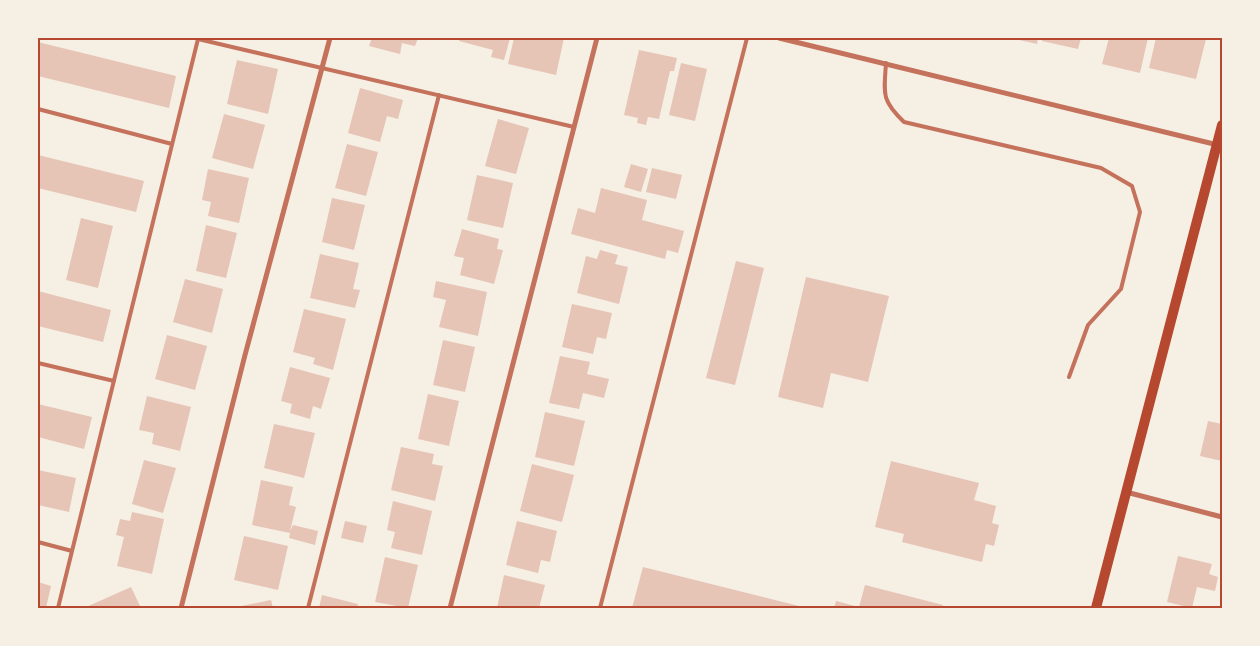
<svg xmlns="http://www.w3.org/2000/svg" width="1260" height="646" viewBox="0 0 1260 646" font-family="Cabin,sans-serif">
<rect width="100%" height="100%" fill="#f6efe4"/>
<!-- building -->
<path fill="#e6c5b7" d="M 372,38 L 418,38 L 415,46 L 402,43 L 400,54 L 369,46 Z
M 460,38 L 510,38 L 504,60 L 491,57 L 493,50 L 459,41 Z
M 514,38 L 564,38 L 556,75 L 508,64 Z
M 1011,38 L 1038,38 L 1037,44 Z
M 1042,38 L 1081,38 L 1078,49 L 1042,41 Z
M 1109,38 L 1148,38 L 1140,73 L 1102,64 Z
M 1156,38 L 1206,39 L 1196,79 L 1149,68 Z
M 38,42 L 176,76 L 169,108 L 38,76 Z
M 639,50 L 677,58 L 674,71 L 670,71 L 659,119 L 648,117 L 646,125 L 637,123 L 638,118 L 624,115 Z
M 237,60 L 278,69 L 268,114 L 227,104 Z
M 681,63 L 707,69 L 695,121 L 669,115 Z
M 360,88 L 403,100 L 398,119 L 387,116 L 380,142 L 348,133 Z
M 224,114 L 265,125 L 253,169 L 212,158 Z
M 498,119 L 529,128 L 516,174 L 485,166 Z
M 347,144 L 378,152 L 366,196 L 335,188 Z
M 38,155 L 144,181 L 136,212 L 38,188 Z
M 631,164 L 648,169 L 641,192 L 624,187 Z
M 652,168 L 682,175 L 676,199 L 646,192 Z
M 208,169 L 249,178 L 239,223 L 208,216 L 211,202 L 202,200 Z
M 477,175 L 513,183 L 503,228 L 467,220 Z
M 601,188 L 647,200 L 642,220 L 684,231 L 678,253 L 667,250 L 665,259 L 571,234 L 578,208 L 595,213 Z
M 332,198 L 365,205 L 354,250 L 322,242 Z
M 81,218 L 113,226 L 98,288 L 66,280 Z
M 206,225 L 237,233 L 226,278 L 196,271 Z
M 462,229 L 499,239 L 497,249 L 503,250 L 494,284 L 460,275 L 464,258 L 454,256 Z
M 600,250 L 618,255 L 615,264 L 628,267 L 619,304 L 577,293 L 586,256 L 597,259 Z
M 320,254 L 359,263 L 353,289 L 360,290 L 355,308 L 310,298 Z
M 736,261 L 764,268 L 735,385 L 706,378 Z
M 806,277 L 889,296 L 868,382 L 831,373 L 823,408 L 778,397 Z
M 185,279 L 223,289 L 212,333 L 173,322 Z
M 436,281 L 487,292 L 478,336 L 439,327 L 446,300 L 433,297 Z
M 38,291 L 111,310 L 103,342 L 38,326 Z
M 572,304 L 612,313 L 606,339 L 597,337 L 593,354 L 562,347 Z
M 304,309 L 346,319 L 333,370 L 313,364 L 315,358 L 293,352 Z
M 167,335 L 207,346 L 195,390 L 155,379 Z
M 443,340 L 475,347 L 465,392 L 433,385 Z
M 560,356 L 590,362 L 587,374 L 609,379 L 604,398 L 583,393 L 579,409 L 549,403 Z
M 290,367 L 330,378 L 321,409 L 313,406 L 310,419 L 290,413 L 292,404 L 281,401 Z
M 428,394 L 459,401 L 449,446 L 418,439 Z
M 147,396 L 191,407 L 180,451 L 152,444 L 154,433 L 139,430 Z
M 38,404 L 92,417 L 84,449 L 38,437 Z
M 545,412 L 585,421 L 574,466 L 535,457 Z
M 1208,421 L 1222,424 L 1222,461 L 1200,456 Z
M 274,424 L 315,433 L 304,478 L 264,468 Z
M 401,447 L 434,454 L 432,464 L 443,466 L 435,501 L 391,490 Z
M 144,460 L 176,468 L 163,513 L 132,504 Z
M 891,461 L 979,483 L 974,500 L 996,506 L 992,523 L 999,525 L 994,546 L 986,544 L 982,562 L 902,542 L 904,534 L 875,527 Z
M 532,464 L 574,475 L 562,522 L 520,511 Z
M 38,470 L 76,478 L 69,512 L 38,505 Z
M 261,480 L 293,487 L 289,505 L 296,507 L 290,531 L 293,525 L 318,531 L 315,545 L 289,538 L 290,533 L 252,525 Z
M 393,501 L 432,511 L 422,555 L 391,548 L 395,532 L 387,530 Z
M 132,512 L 164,519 L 152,574 L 117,566 L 124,537 L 116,535 L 120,519 L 130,521 Z
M 345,521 L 367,526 L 363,543 L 341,538 Z
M 517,521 L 557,531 L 550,562 L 541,560 L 538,573 L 506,565 Z
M 244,536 L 288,546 L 278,590 L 234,580 Z
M 1178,556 L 1212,564 L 1209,574 L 1218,577 L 1215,591 L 1197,587 L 1192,608 L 1167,602 Z
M 385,557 L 418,565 L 408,608 L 375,602 Z
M 643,567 L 807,608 L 632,608 Z
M 504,575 L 545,585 L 539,608 L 497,608 Z
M 38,582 L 51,586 L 46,608 L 38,608 Z
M 865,585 L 943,605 L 942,608 L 834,608 L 836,601 L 859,607 Z
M 131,587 L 141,608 L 84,608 Z
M 322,595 L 358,604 L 357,608 L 319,608 Z
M 271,600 L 273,608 L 232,608 Z"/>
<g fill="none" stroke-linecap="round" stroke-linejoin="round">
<!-- service -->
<path stroke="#c5725c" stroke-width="4" d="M 886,63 C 884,94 881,100 904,122 L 1101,168 L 1132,186 L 1140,212 L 1121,289 L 1088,325 L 1069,377
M 38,109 L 172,144
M 38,363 L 114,381
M 38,542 L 72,551
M 58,608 L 198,39 L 574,127
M 308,608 L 439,95
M 600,608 L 747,38"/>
<!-- minor -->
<path stroke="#c5725c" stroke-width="5" d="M 779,38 L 1222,146
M 1126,492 L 1222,517
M 181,608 L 245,355 L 330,38
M 450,608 L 597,38"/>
<!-- secondary -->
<path stroke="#b5482f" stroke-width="10" d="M 1096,608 L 1222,125"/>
</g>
<!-- border -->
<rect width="1260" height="646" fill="none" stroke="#f6efe4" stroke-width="78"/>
<rect x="39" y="39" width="1182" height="568" fill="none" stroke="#b5482f" stroke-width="2"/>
</svg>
